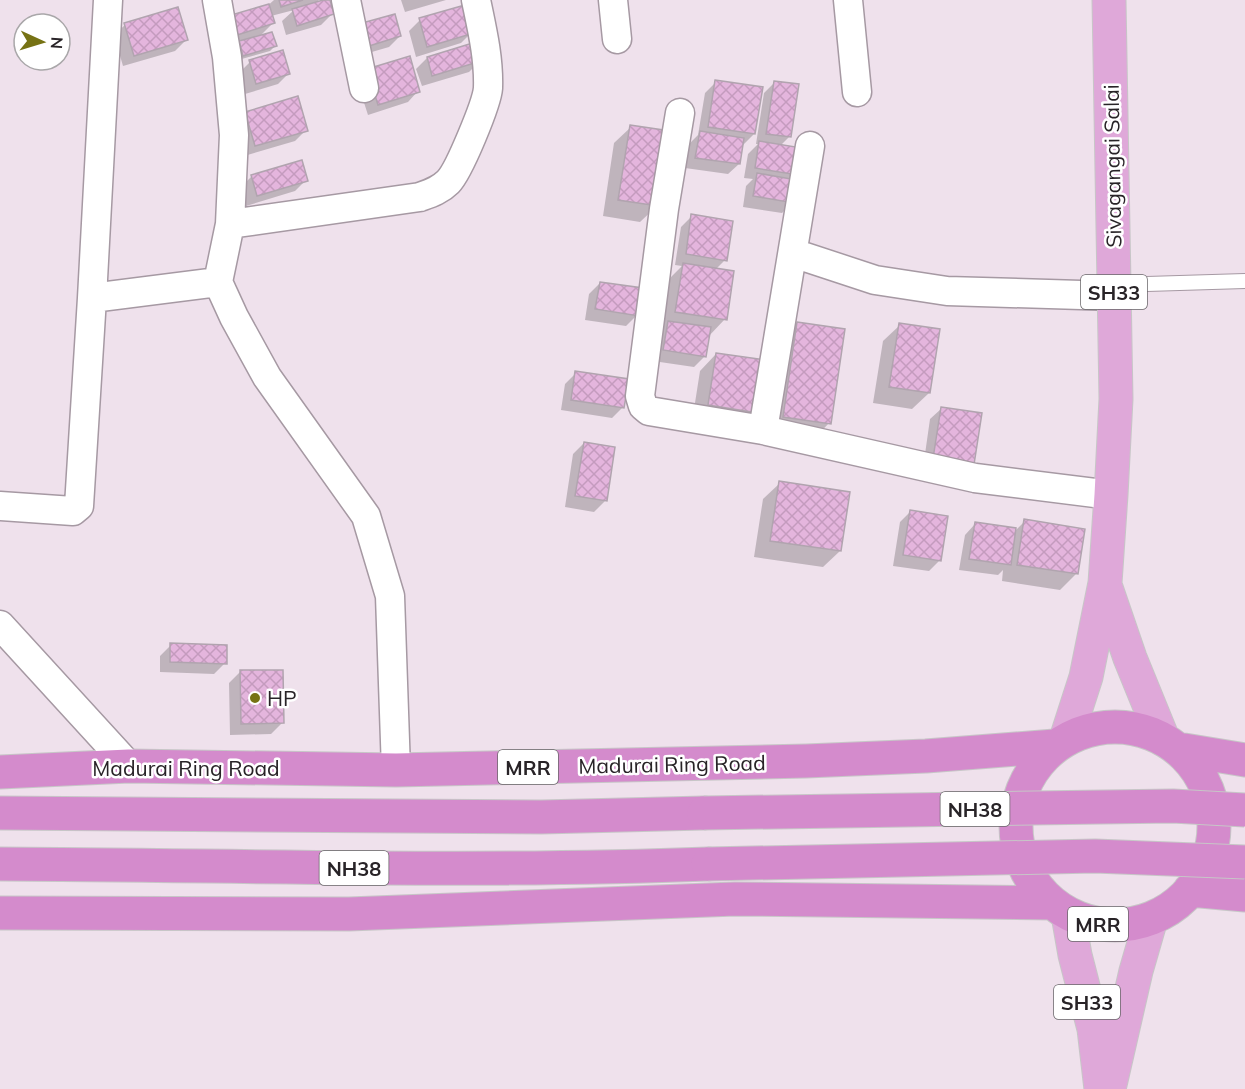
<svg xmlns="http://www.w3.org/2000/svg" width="1245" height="1089" viewBox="0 0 1245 1089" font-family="Mulish,sans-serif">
<defs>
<pattern id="building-cross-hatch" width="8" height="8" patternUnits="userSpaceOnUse" patternTransform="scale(1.5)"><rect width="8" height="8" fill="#e4b5dd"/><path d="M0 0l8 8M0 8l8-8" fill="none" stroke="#c49bbe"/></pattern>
</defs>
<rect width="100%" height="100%" fill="#efe1ec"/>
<!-- shadow -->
<path fill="#0003" d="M 274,0 L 319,0 L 315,4 L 328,0 L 332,14 L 321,25 L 286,35 L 282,21 L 294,10 L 271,16 L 273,23 L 259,37 L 275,46 L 270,51 L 238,60 L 234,48 L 243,40 L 223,46 Z
M 401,0 L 446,0 L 405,12 Z
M 420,20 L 472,32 L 461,43 L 416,57 L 409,31 Z
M 125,25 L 186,40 L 175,51 L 123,66 L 114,35 Z
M 352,36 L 400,36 L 389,47 L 358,56 Z
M 427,58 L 480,61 L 469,72 L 422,86 L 416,69 Z
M 250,62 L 289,73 L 278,84 L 245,94 L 239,73 Z
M 357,81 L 418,91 L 408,102 L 368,115 Z
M 716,82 L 754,134 L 743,145 L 739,164 L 728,174 L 685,168 L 689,144 L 698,135 L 705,93 Z
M 775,82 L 789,137 L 780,146 L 800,149 L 793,202 L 782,213 L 743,207 L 746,186 L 753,179 L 744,178 L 748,154 L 758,144 L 756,144 L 764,93 Z
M 246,114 L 306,130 L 295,141 L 244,156 Z
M 631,127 L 657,206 L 640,222 L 603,216 L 614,143 Z
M 301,162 L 306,180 L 295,191 L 246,206 L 240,188 L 251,177 Z
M 692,216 L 725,260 L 716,269 L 725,319 L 708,337 L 705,356 L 694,367 L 653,361 L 667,281 L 682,266 L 675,265 L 681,227 Z
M 600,283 L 637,315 L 626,326 L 585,320 L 589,294 Z
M 798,324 L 829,423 L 813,440 L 767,433 L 781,340 Z
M 900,325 L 929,393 L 912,409 L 873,403 L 883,341 Z
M 716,354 L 756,413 L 740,429 L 692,422 L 700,371 Z
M 576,373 L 623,407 L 612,418 L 561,410 L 565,384 Z
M 941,409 L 980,414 L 922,475 L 930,419 Z
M 584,443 L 605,501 L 594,512 L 565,507 L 573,454 Z
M 780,483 L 840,551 L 823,567 L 754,557 L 763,499 Z
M 911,511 L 940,560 L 929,571 L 893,566 L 900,522 Z
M 1025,521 L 1077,573 L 1060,590 L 1002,581 L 1003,570 L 998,575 L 959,570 L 965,535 L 975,524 L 1016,530 Z
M 171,645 L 225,663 L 214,674 L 160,672 L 160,656 Z
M 240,672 L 282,723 L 271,734 L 230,735 L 229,683 Z"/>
<!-- building -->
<path fill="url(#building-cross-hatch)" stroke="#b1a4af" stroke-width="1.5" d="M 279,0 L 303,0 L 281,7 Z
M 323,0 L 330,0 L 334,14 L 297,26 L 292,9 Z
M 269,4 L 275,23 L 234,36 L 228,16 Z
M 465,5 L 474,33 L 427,47 L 419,18 Z
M 178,7 L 188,40 L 134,56 L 124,23 Z
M 395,14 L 401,36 L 369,46 L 362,23 Z
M 272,32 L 277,46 L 243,56 L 239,41 Z
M 476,42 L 481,61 L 432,76 L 427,57 Z
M 283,50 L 290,74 L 256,84 L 249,60 Z
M 410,56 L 420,92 L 378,105 L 367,69 Z
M 715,80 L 763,87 L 755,134 L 708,127 Z
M 774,81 L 799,84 L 791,137 L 766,134 Z
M 298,96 L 308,131 L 255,146 L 245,112 Z
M 630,125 L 670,131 L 658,206 L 618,200 Z
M 700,131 L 744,138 L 740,164 L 695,158 Z
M 759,141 L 802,148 L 798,175 L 755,168 Z
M 302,160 L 308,181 L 257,196 L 251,175 Z
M 757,173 L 797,180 L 794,203 L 753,196 Z
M 691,214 L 733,221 L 727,261 L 686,254 Z
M 683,263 L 734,271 L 727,320 L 675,312 Z
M 600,282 L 643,288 L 639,316 L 595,309 Z
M 668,321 L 711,327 L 706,357 L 663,350 Z
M 797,322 L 845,329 L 831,424 L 783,417 Z
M 899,323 L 940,329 L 930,393 L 889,387 Z
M 716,353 L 766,360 L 758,413 L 708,405 Z
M 575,371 L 629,379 L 624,408 L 571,400 Z
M 941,407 L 982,413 L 973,471 L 932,465 Z
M 584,442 L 615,447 L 607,501 L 575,496 Z
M 779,481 L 850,492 L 841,551 L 770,541 Z
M 910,510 L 948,516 L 941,561 L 903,555 Z
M 1024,519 L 1085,529 L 1078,574 L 1017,565 Z
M 975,522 L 1016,528 L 1011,565 L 969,559 Z
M 170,643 L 227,645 L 227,664 L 170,662 Z
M 240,670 L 283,670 L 284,723 L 241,724 Z"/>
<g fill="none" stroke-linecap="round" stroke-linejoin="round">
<!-- service casing -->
<g stroke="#a699a3" stroke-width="16">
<path id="service" d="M 1114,285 L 1245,281"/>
</g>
<!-- minor casing -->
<g stroke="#a699a3" stroke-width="31">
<path id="minor" d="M 217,0 L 227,57 L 234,135 L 230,224 L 218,282 L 234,317 L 267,377 L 366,516 L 390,596 L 396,770
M 346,0 L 364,88
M 613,0 L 617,39
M 848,0 L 857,92
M 680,113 L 664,209 L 640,396 L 643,406 L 649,411 L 763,430 L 975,478 L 1111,495
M 230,224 L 420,197 C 431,193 440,190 448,182 C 459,171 487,103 488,88 C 489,58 482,29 476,0
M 793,253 L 875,280 L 947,291 L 1114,296
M 92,298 L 108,0
M 763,430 L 810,146
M 0,506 L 73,511 L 79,506 L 92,298 L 218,282
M 0,625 L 129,766"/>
</g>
<!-- primary casing -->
<g stroke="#c7c6c7" stroke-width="35">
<path id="primary" d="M 1105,585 L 1130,658 L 1163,739
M 1066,739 L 1086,677 L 1105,583 L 1111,495 L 1116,399 L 1109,0
M 1068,915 L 1075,955 L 1094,1029 L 1101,1089
M 1109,1089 L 1136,971 L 1151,919"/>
</g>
<!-- trunk casing -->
<g stroke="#c7c6c7" stroke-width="35">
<path id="trunk" d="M1016 826a99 99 0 1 1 198 0a99 99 0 1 1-198 0Z
M 1178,749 L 1245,760
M 0,772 L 129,766 L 396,770 L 806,761 L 926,756 L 1055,746
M 0,813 L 541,817 L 704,813
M 0,864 C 236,865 472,873 708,864
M 1190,890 L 1245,895
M 0,913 L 349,914 L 735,899 L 1051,903"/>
</g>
<!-- service -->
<use href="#service" stroke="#fff" stroke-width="14"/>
<!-- minor -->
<use href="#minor" stroke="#fff" stroke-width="28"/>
<!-- primary -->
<use href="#primary" stroke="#dfa8d9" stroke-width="33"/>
<!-- trunk -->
<use href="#trunk" stroke="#d48bcc" stroke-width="33"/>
<!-- trunk-bridge casing -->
<g stroke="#c7c6c7" stroke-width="35" stroke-linecap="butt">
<path id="trunk-bridge" d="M 704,813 L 1173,806 L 1245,810
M 708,864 L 1095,856 L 1245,862"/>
</g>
<!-- trunk-bridge -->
<use href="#trunk-bridge" stroke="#d48bcc" stroke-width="33"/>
</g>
<!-- markers -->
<circle fill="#767214" stroke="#fff" stroke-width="2" cx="255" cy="698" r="6"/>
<g text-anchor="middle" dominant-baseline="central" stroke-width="5" stroke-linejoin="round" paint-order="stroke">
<!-- shield labels -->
<g fill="#fff" stroke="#686568" stroke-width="1.5">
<rect x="1081" y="275" width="66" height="34" rx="4.5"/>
<rect x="498" y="750" width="60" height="34" rx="4.5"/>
<rect x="940.5" y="792" width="69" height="34" rx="4.5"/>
<rect x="319.5" y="851" width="69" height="34" rx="4.5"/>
<rect x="1068" y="907" width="60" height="34" rx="4.5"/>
<rect x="1054" y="985" width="66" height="34" rx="4.5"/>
</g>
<g font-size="20" font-weight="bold" fill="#282327">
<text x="1114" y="292">SH33</text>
<text x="528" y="767">MRR</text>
<text x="975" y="809">NH38</text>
<text x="354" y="868">NH38</text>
<text x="1098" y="924">MRR</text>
<text x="1087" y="1002">SH33</text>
</g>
<!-- street labels -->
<g font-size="21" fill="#282327" stroke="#fff">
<text transform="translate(1112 166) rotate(-91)">Sivagangai Salai</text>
<text transform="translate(672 764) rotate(-1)">Madurai Ring Road</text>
<text x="186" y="768">Madurai Ring Road</text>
</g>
<!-- poi labels -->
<g font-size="21" fill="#282327" stroke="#fff" text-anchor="start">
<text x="267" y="698">HP</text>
</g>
</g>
<!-- north arrow -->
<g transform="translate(42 42) rotate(94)"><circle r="28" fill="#ffffff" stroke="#a9a7a9" stroke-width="1.5"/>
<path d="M0-4.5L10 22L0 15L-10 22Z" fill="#767214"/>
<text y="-9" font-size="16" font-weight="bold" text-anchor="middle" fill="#282327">N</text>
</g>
</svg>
